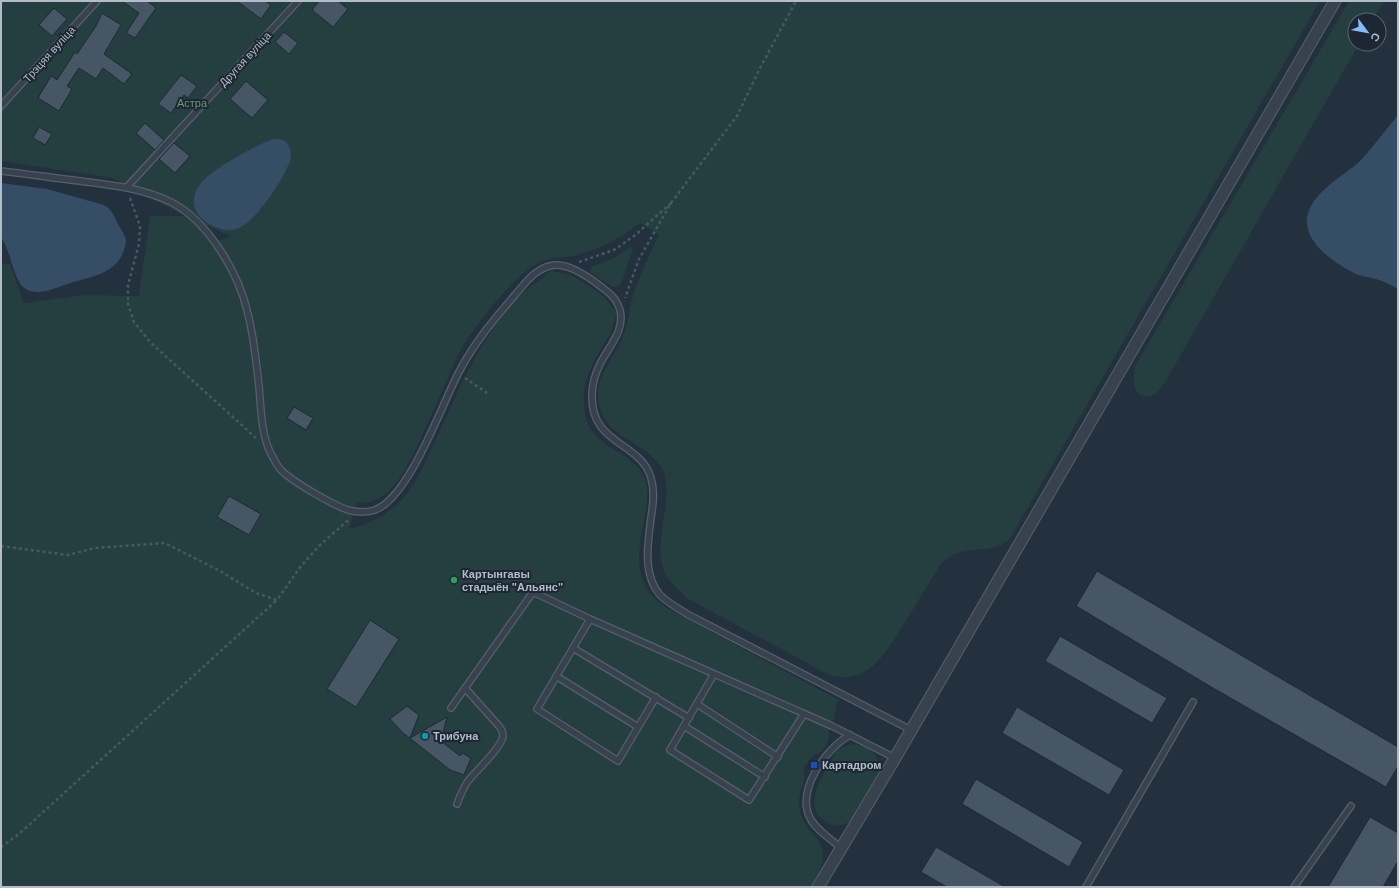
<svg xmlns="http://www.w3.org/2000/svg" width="1399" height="888" viewBox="0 0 1399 888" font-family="Arial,sans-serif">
<rect width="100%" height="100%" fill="#23303e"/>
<!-- green -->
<path fill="#253e3f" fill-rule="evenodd" d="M 1,1 L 1320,1 L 1012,535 C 1010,538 1008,540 1006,542 C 991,554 962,545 945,560 C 938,567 933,577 928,585 C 918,601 909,616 899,632 C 884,656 867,683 834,676 C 829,675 824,672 820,670 L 688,599 C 681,592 673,586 667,577 C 650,549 672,507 665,476 C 661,454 624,441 610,426 C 602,417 597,404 598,392 C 599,373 614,357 621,340 C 624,334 626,327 628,320 C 630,314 629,308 631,302 C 638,279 648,257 659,235 L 640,223 C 619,240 598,250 572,256 C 561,258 549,258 539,263 C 515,273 475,326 461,349 C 449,375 438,401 426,427 C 417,446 409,466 396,483 C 387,495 372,506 357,502 L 349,529 C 372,523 386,516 403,498 C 416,485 426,460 434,443 C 451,407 466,369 489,335 C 499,320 511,304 525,291 C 533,283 545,279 550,270 C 556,273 562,272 568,274 C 579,279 588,286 598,292 C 607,297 610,307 617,312 C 614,318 614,325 611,332 C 598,357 582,373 584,405 C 585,413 586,424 592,431 C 607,451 639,456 646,482 C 649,495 646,509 644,522 C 636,558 634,585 667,608 L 839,700 L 836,705 L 837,705 L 832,726 L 828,733 L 829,735 C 829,741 824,751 819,753 C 816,755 814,755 811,758 C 809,761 806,765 804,768 C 803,772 805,777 804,780 C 802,789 798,795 799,804 C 803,844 843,834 811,887 L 1,887 L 1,264 L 10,264 L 24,303 L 84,295 L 139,296 L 150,216 L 185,216 L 112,178 L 1,161 ZM 188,217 L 230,236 L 231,237 L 215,241 Z
M 1349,1 L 1384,1 L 1373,20 L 1355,20 L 1355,44 L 1359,44 L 1167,379 C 1163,385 1159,393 1151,396 C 1132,401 1132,378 1135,366 Z
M 630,247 L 633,248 L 633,249 L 622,282 L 619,286 L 613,287 L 611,286 L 590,272 L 591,268 L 593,266 L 612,259 Z
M 853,744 C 873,747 883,757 876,778 L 849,822 C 841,826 833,827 826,822 C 799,805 826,771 836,752 L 841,748 Z"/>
<!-- water -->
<path fill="#364d66" d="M 1398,115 L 1398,289 C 1392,286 1386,282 1379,280 C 1370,277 1361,277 1352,272 C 1317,253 1286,224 1325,189 C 1336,178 1350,171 1361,160 C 1374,146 1385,130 1398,115 Z
M 273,139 C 280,139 285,139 289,146 C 290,149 291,151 291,155 C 291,168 267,202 258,212 C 253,218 244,227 236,229 C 220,234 192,219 194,200 C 194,194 197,188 201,183 C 212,169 256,145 273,139 Z
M 1,183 L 47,189 L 104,205 C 114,211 114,217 119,226 C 122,231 125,235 126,240 C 126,245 124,250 122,255 C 112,275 89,277 70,283 C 57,287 39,297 26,289 C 13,282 11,249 1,238 Z"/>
<!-- building -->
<path fill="#475665" stroke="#1e2935" d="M 122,1 L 147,1 L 156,8 L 135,38 L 126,33 L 139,13 Z
M 237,1 L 265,1 L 271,5 L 261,19 Z
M 319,1 L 338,1 L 348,9 L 333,27 L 312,10 Z
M 54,8 L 67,19 L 52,36 L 39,25 Z
M 102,13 L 121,25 L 104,54 L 132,74 L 124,84 L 103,68 L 96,79 L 79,68 L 67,86 L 72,89 L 59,111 L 38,98 L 51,76 L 57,80 L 75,52 L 77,54 L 96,26 Z
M 284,32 L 298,43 L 289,54 L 275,42 Z
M 181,75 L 197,86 L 188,98 L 184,95 L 171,113 L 158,104 Z
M 246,81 L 268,100 L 252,118 L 230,99 Z
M 145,123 L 164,140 L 155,150 L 136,133 Z
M 39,127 L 52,134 L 45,145 L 33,138 Z
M 174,143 L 190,156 L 175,173 L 159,159 Z
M 294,407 L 313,418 L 306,430 L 287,418 Z
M 229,496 L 261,514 L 249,535 L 217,517 Z
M 1097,571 L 1398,747 L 1398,766 L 1386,787 L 1213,688 L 1076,606 Z
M 370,620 L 399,639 L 356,707 L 327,689 Z
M 1060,636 L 1167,698 L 1152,723 L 1045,661 Z
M 407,706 L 419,715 L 410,738 L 447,717 L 441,741 L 460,756 L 462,753 L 471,758 L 464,775 L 450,770 L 402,732 L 390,719 Z
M 1017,707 L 1124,770 L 1109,795 L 1002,733 Z
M 976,779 L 1083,842 L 1069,867 L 962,804 Z
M 1370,817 L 1398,833 L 1398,861 L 1383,887 L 1328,887 Z
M 936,847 L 1005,887 L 947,887 L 921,872 Z"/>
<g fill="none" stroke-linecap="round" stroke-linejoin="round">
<!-- service casing -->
<g stroke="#55606c" stroke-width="8">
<path id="service" d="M 1,106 L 97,1
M 1,171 C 27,174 54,178 80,181 C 111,185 142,188 171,202 C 208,221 239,273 248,314 C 254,337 256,362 259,386 C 261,408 261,432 270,452 C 273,457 276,464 280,469 C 291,481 333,505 348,510 C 356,512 366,513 375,510 C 410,497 442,403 460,370 C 475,342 494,319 515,295 C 526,282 538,265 557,265 C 573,265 597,283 609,293 C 615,298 618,303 620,310 C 625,331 609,346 600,364 C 595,374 592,385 592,396 C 591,445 641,442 651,478 C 655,492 653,505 651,518 C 648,543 642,574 660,595 C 668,603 678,608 687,614 L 911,730
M 127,187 L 298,1
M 590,619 L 573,648 L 689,718
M 573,648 L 537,709 L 618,761 L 656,697
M 714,674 L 670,750 L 749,800 L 804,714
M 556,676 L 638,727
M 697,704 L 778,757
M 451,708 L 533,592 L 590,619 L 832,726 L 895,758
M 684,726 L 765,777
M 457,804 C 460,796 463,788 468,781 C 476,771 502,747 503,736 C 503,732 501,728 498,725 L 465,688
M 841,848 C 831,839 816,830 810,818 C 796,790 826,748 850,735
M 1086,887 L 1193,702
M 1294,887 L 1351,806"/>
</g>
<!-- minor casing -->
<g stroke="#55606c" stroke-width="13">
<path id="minor" d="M 818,887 L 895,758 L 1335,1"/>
</g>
<!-- path -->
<path stroke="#435b5c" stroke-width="2.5" stroke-dasharray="3 3" stroke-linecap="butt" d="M 130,198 L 140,226 L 139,244 L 128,285 L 128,304 L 134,322 L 150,342 L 256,438
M 671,203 L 737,116 L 759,70 L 796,1
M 579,262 L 614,250 L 634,236 L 671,203 L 639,259 L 625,298
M 465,378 L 487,393
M 1,546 L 68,555 L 95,548 L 165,543 L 220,571 L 256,593 L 277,600 L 301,566 L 319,546 L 346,522 L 351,520
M 1,847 L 19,834 L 277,600"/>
<!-- service -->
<use href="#service" stroke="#37424e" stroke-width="5.5"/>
<!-- minor -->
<use href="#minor" stroke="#37424e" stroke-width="11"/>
</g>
<!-- markers -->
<circle fill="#2e9e5b" stroke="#1c2733" stroke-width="1.5" cx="454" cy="580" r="4"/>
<circle fill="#0f9aa8" stroke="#1c2733" stroke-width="1.5" cx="425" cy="736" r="4"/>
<rect fill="#1a4fb4" stroke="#1c2733" stroke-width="1.5" x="810" y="761" width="8" height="8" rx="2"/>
<g text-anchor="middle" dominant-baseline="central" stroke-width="4" stroke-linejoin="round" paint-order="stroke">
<!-- street labels -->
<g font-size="11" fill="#b3bdc9" stroke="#1c2733">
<text transform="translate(49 54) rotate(-48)">Трэцяя вуліца</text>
<text transform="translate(245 59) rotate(-47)">Другая вуліца</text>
</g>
<!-- park labels -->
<g font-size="11" fill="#699b71" stroke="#1c2733">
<text x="192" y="103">Астра</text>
</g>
<!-- poi labels -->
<g font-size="11" font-weight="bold" fill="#b3bdc9" stroke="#1c2733" text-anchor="start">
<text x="462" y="574">Картынгавы<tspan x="462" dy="13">стадыён "Альянс"</tspan></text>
<text x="433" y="736">Трибуна</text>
<text x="822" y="765">Картадром</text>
</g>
</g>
<!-- border -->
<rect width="1399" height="888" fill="none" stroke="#b3bdc9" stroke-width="4"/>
<!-- north arrow -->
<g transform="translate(1367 32) rotate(122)"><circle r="19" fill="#1c2733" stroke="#58636f"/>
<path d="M0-3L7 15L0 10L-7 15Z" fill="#86bbfc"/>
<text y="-6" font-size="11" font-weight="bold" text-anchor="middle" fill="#b3bdc9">С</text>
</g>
</svg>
